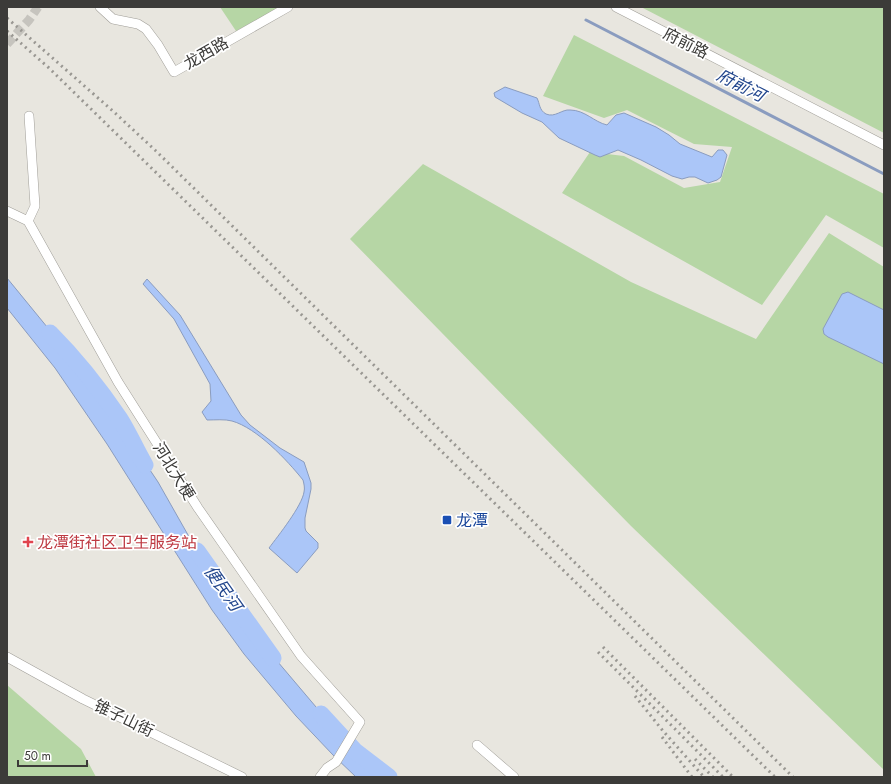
<svg xmlns="http://www.w3.org/2000/svg" width="891" height="784" viewBox="0 0 891 784" font-family="Jost,'Noto Sans SC',sans-serif">
<rect width="100%" height="100%" fill="#e8e6df"/>
<!-- green -->
<path fill="#b6d6a5" d="M 220,7 L 281,7 L 236,31 Z
M 641,7 L 884,7 L 884,133 Z
M 574,35 L 884,194 L 884,248 L 826,215 L 762,305 L 562,193 L 590,152 L 624,156 L 684,188 L 720,182 L 732,147 L 694,144 L 627,110 L 604,118 L 543,96 Z
M 423,164 L 631,282 L 756,339 L 829,233 L 884,267 L 884,770 L 631,526 L 350,239 Z
M 7,685 L 81,749 L 96,777 L 7,777 Z"/>
<!-- water -->
<path fill="#abc6f8" stroke="#8a9cbf" d="M 505,87 L 537,98 C 540,104 539,110 546,114 C 555,118 562,109 570,110 C 585,110 594,122 607,125 L 616,115 L 624,113 L 656,127 L 669,135 L 680,144 L 712,157 L 718,150 L 723,150 L 727,155 L 721,177 L 717,180 L 708,183 L 695,177 L 689,177 L 682,179 L 672,176 L 641,160 L 618,150 L 600,157 L 595,155 L 559,138 L 542,122 L 522,113 L 495,97 L 494,93 Z
M 7,278 L 61,344 L 93,385 L 158,482 L 196,549 L 234,605 L 261,642 L 344,740 L 366,763 L 384,777 L 356,777 L 333,755 L 296,716 L 244,654 L 212,610 L 107,444 L 55,368 L 7,308 Z
M 147,279 L 180,315 L 241,415 L 250,425 L 280,448 L 304,462 L 311,483 L 311,489 L 305,518 L 305,528 L 306,531 L 318,543 L 318,548 L 297,573 L 269,548 C 278,536 302,506 304,492 C 305,488 304,484 303,480 C 287,460 257,428 232,421 C 225,419 215,420 207,420 L 202,412 L 211,401 L 210,384 L 174,319 L 143,284 Z
M 848,292 L 884,310 L 884,364 L 828,337 L 824,334 L 823,329 L 842,294 Z"/>
<g fill="none" stroke-linecap="round" stroke-linejoin="round">
<!-- stream -->
<path stroke="#8a9cbf" stroke-width="3" d="M 586,20 L 884,174"/>
<!-- river -->
<path stroke="#abc6f8" stroke-width="17" d="M 50,333 C 76,359 99,388 120,419 C 129,433 136,450 145,465
M 197,551 L 273,658
M 321,714 L 355,751 L 389,777"/>
<!-- minor-tunnel -->
<path stroke="#c6c4be" stroke-width="9" stroke-dasharray="9 4.5" stroke-linecap="butt" d="M 7,44 L 29,20 L 38,7"/>
<!-- minor casing -->
<g stroke="#a09e98" stroke-width="10">
<path id="minor" d="M 100,7 L 113,19 L 138,24 L 146,29 L 158,45 L 174,72 L 288,7
M 616,7 L 884,145
M 7,211 L 28,221 L 118,382 L 198,508 L 301,656 L 360,722 L 336,762 L 327,768 L 320,777
M 28,221 L 35,206 L 29,116
M 7,657 L 83,699 L 242,777
M 477,745 L 514,777"/>
</g>
<!-- minor -->
<use href="#minor" stroke="#fff" stroke-width="9"/>
<!-- rail -->
<path stroke="#999792" stroke-width="3" stroke-dasharray="2 4" stroke-linecap="butt" d="M 7,18 L 114,112 L 156,151 L 793,777
M 7,31 L 49,68 L 775,777
M 603,647 L 733,777
M 598,652 L 723,777
M 635,696 L 663,731 L 704,777
M 662,737 L 692,777
M 695,759 L 713,777"/>
</g>
<!-- markers -->
<rect fill="#1a4fb4" stroke="#fff" stroke-width="1.5" x="442" y="515" width="10" height="10" rx="2"/>
<path fill="#e0444e" stroke="#fff" stroke-width="1.5" d="M26 536h4v4h4v4h-4v4h-4v-4h-4v-4h4z"/>
<g text-anchor="middle" dominant-baseline="central" stroke-width="3.5" stroke-linejoin="round" paint-order="stroke">
<!-- street labels -->
<g font-size="16" fill="#3c3b39" stroke="#fff">
<text transform="translate(686 43) rotate(27)">府前路</text>
<text transform="translate(206 53) rotate(-30)">龙西路</text>
<text transform="translate(174 471) rotate(58)">河北大梗</text>
<text transform="translate(124 718) rotate(26)">锥子山街</text>
</g>
<!-- transit labels -->
<g font-size="16" fill="#164399" stroke="#fff" text-anchor="start">
<text x="456" y="520">龙潭</text>
</g>
<!-- health labels -->
<g font-size="16" fill="#be3a42" stroke="#fff" text-anchor="start">
<text x="37" y="542">龙潭街社区卫生服务站</text>
</g>
<!-- water labels -->
<g font-size="17" font-style="italic" fill="#22468d" stroke="#fff">
<text transform="translate(741 85) rotate(27)">府前河</text>
<text transform="translate(223 588) rotate(55)">便民河</text>
</g>
</g>
<!-- border -->
<rect width="891" height="784" fill="none" stroke="#3c3b39" stroke-width="16"/>
<!-- scale -->
<path d="M18 760v6h69v-6" fill="none" stroke="#3c3b39" stroke-width="2"/>
<text x="24" y="760" font-size="12" fill="#3c3b39" stroke="#ffffff" stroke-width="3" paint-order="stroke">50 m</text>
</svg>
